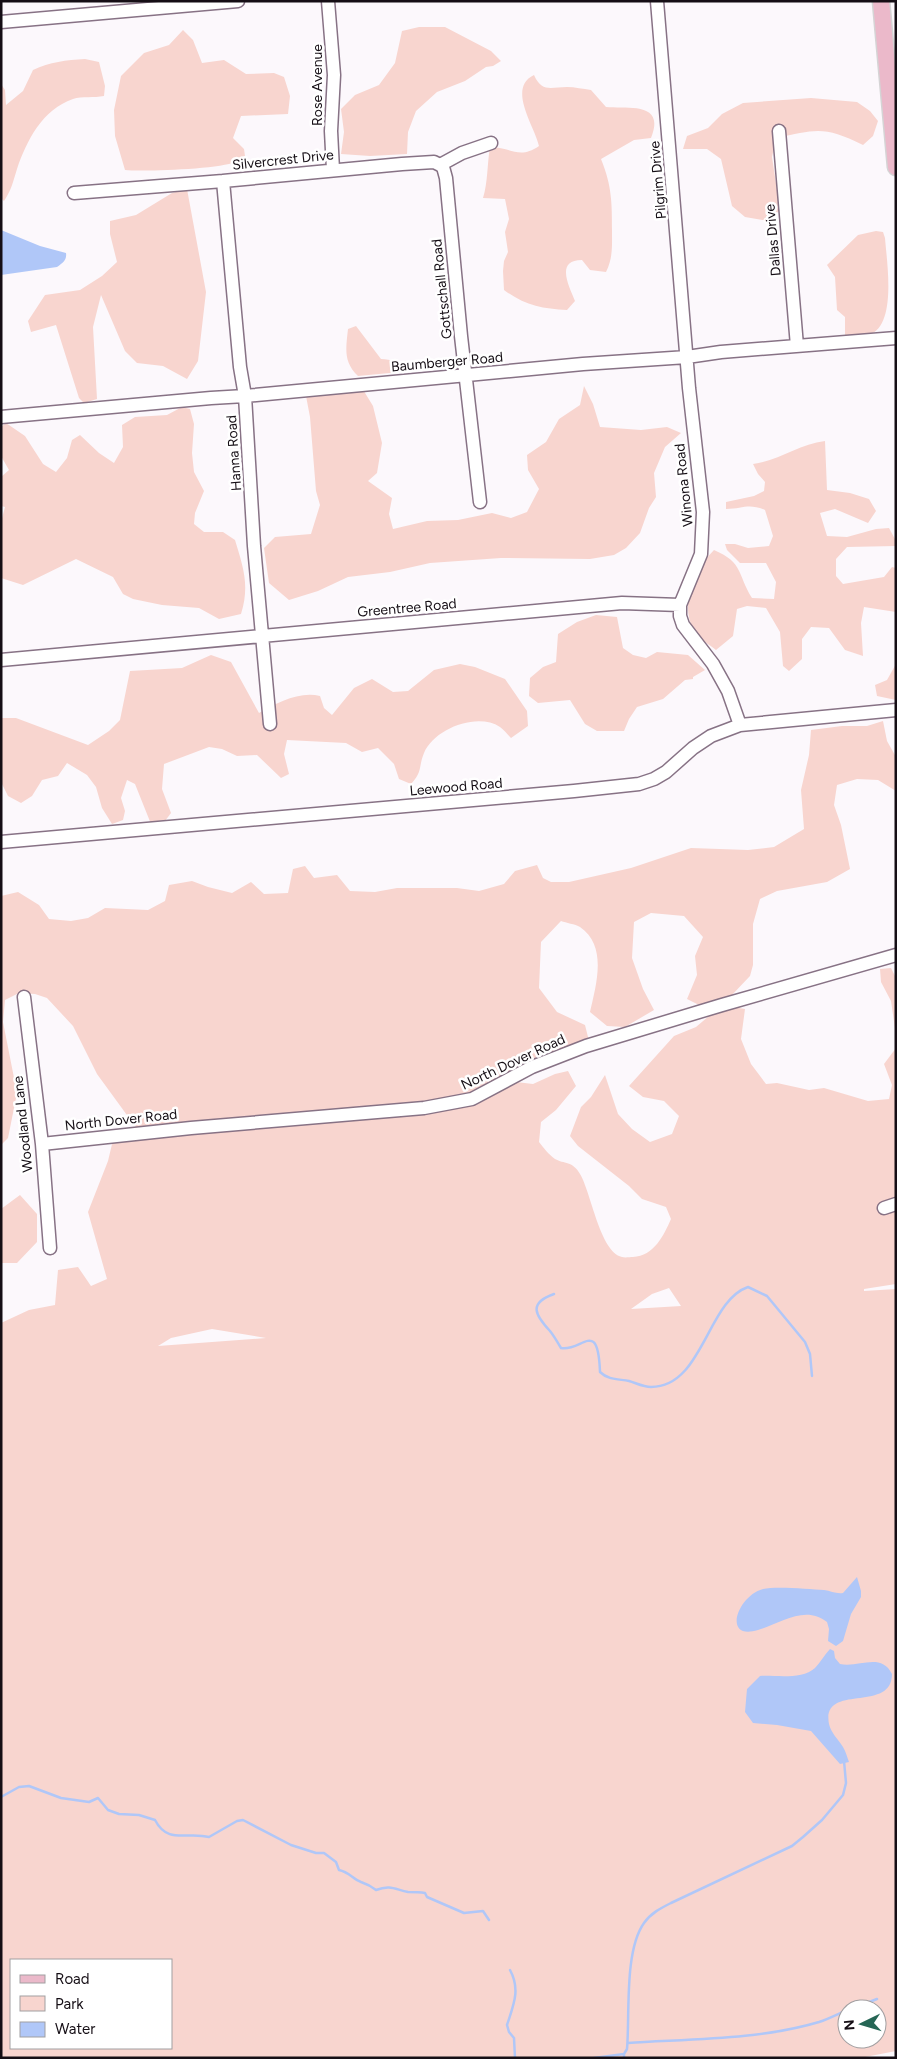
<svg xmlns="http://www.w3.org/2000/svg" width="897" height="2059" viewBox="0 0 897 2059" font-family="Figtree,sans-serif">
<rect width="100%" height="100%" fill="#fcf8fc"/>
<!-- green -->
<path fill="#f8d5cf" fill-rule="evenodd" d="M 419,27 L 445,27 L 491,51 L 501,61 L 493,66 L 486,67 L 465,81 L 437,92 L 416,111 L 408,132 L 407,154 L 370,156 L 341,154 L 344,132 L 341,109 L 355,95 L 379,85 L 395,63 L 402,31 Z
M 183,30 L 193,40 L 202,63 L 224,60 L 246,74 L 274,73 L 284,77 L 290,96 L 288,114 L 241,116 L 233,138 L 244,149 L 245,156 C 242,158 238,161 235,162 C 221,169 142,172 125,170 L 115,136 L 114,110 L 121,76 L 144,53 L 169,45 Z
M 85,59 L 99,62 L 105,86 L 104,96 C 94,98 82,96 73,99 C 42,110 27,140 17,169 C 13,182 11,191 4,201 L 1,198 L 1,84 L 5,90 L 6,105 L 23,91 L 33,70 C 50,62 66,60 85,59 Z
M 534,75 C 542,93 551,87 567,87 C 575,87 583,89 591,90 L 606,107 C 627,109 666,101 651,138 L 634,140 L 601,159 C 612,186 612,203 612,231 C 612,246 613,258 606,272 L 590,270 L 582,260 C 555,260 569,286 575,301 L 567,310 C 542,309 524,305 504,290 L 503,271 L 504,261 L 508,252 L 505,232 L 509,219 L 505,199 L 483,198 C 488,182 487,165 490,147 C 511,147 519,160 539,146 C 534,125 507,88 534,75 Z
M 811,98 L 857,102 L 870,111 L 878,121 L 873,136 L 863,145 C 825,126 817,129 776,138 L 772,157 L 780,210 L 768,221 L 745,217 L 732,206 L 721,159 L 707,149 L 683,149 L 687,136 L 708,128 L 722,114 L 743,103 Z
M 187,189 L 206,292 L 198,361 L 187,379 L 163,366 L 137,363 L 125,351 L 101,295 L 93,327 L 97,399 L 84,403 L 79,398 L 56,325 L 31,332 L 28,321 L 45,295 L 80,290 L 102,276 L 117,262 L 110,234 L 110,221 L 136,215 L 172,193 Z
M 876,231 L 883,232 L 885,238 C 887,264 897,325 869,335 C 862,337 852,336 845,336 L 845,317 L 837,310 L 835,277 L 827,265 L 858,235 Z
M 356,326 L 381,359 C 392,360 396,360 402,369 L 400,372 L 358,376 C 343,362 346,348 348,329 Z
M 584,386 L 593,404 L 600,427 L 641,430 L 667,427 L 681,433 L 665,447 L 654,473 L 656,497 L 649,508 L 640,533 L 626,548 L 614,555 L 590,559 L 501,558 L 430,563 L 390,572 L 348,577 L 318,591 L 289,600 L 269,583 L 264,548 L 275,537 L 311,534 L 320,505 L 316,491 L 310,417 L 306,396 L 345,393 L 362,388 L 373,406 L 382,443 L 377,473 L 368,481 L 392,498 L 389,514 L 393,529 L 427,521 L 458,520 L 492,513 L 511,518 L 527,512 L 539,489 L 528,470 L 527,455 L 546,442 L 559,419 L 580,405 Z
M 182,407 L 190,409 L 194,424 L 192,453 L 194,472 L 204,491 L 195,513 L 194,524 L 204,532 L 223,532 L 235,540 C 243,567 250,585 241,614 L 219,619 L 199,608 L 162,605 L 133,599 L 123,594 L 113,577 L 76,559 L 23,585 L 1,578 L 1,522 L 5,507 L 1,506 L 1,477 L 9,470 L 1,456 L 1,427 L 6,423 L 25,436 L 43,464 L 56,472 L 67,458 L 72,440 L 80,435 L 99,453 L 114,463 L 123,447 L 122,425 L 135,417 L 167,415 Z
M 825,441 L 827,490 L 850,493 L 869,499 L 876,511 L 868,523 L 835,509 L 820,513 L 827,536 L 847,537 L 876,529 L 889,528 L 896,541 L 896,546 L 847,547 L 836,559 L 836,576 L 843,584 L 884,577 L 892,567 L 896,568 L 896,612 L 864,607 L 861,623 L 863,656 L 845,650 L 829,628 L 811,627 L 802,639 L 802,659 L 789,671 L 783,666 L 780,632 L 766,608 L 747,606 L 737,609 L 733,636 L 716,650 C 710,645 699,639 695,632 C 678,606 695,569 714,550 C 744,563 737,574 752,598 L 774,599 L 776,582 L 766,563 L 740,563 L 727,550 L 725,544 L 735,544 L 748,548 L 769,546 L 773,536 L 765,510 C 748,503 743,509 726,509 L 726,502 L 754,496 L 764,491 L 765,482 L 758,474 L 753,464 C 778,461 799,444 825,441 Z
M 596,615 L 617,617 L 623,648 L 633,655 L 646,658 L 657,652 L 688,655 L 705,670 L 693,677 L 693,679 L 685,680 L 663,699 L 637,707 L 629,719 L 624,731 L 597,731 L 585,724 L 570,700 L 538,703 L 529,696 L 530,678 L 543,667 L 556,662 L 558,634 L 577,622 Z
M 211,655 L 231,662 L 259,713 C 277,703 299,691 320,696 L 324,708 L 332,715 L 354,688 L 372,679 L 393,692 L 408,691 L 434,670 L 460,664 L 475,667 L 505,679 L 527,711 L 528,726 L 511,738 C 508,735 504,730 500,727 C 477,712 434,729 424,753 C 418,768 423,771 411,784 L 399,779 L 394,764 L 378,748 L 362,752 L 346,743 L 287,740 L 284,754 L 289,774 L 281,778 L 257,755 L 237,756 L 222,749 L 209,747 L 164,764 L 162,789 L 171,813 L 165,821 L 151,824 L 135,784 L 127,780 L 121,798 L 125,811 L 123,820 L 112,824 L 102,808 L 96,787 L 87,775 L 67,763 L 58,776 L 42,780 L 32,796 L 21,803 L 8,796 L 1,782 L 1,718 L 16,718 L 88,745 L 109,731 L 120,720 L 130,671 L 182,668 Z
M 896,664 L 896,700 L 877,696 L 875,685 L 887,680 Z
M 883,721 L 887,741 L 896,757 L 896,791 L 878,780 L 857,779 L 837,785 L 834,805 L 841,825 L 850,869 L 827,882 L 777,891 L 760,899 L 753,924 L 753,965 L 750,976 L 731,996 L 707,1009 L 687,999 L 697,975 L 695,956 L 703,937 L 684,916 L 651,913 L 634,922 L 632,958 L 643,989 L 654,1010 L 625,1027 L 607,1026 L 590,1012 C 596,985 608,946 580,927 C 575,924 566,923 561,921 L 541,942 L 539,988 L 557,1012 L 585,1025 L 590,1045 L 507,1081 L 533,1084 L 555,1074 L 568,1071 L 576,1086 L 556,1110 L 541,1122 L 539,1142 C 543,1147 549,1155 555,1159 C 564,1164 573,1161 580,1174 C 591,1192 600,1252 622,1257 C 625,1258 630,1257 633,1257 C 654,1256 664,1235 671,1219 L 666,1207 L 642,1199 L 629,1186 L 578,1146 L 570,1136 L 581,1107 L 591,1097 L 605,1075 L 618,1114 L 632,1129 L 650,1142 L 672,1134 L 679,1116 L 664,1101 L 643,1097 L 629,1086 L 674,1036 L 696,1027 L 722,1005 L 745,1009 L 741,1039 L 751,1064 L 766,1084 L 777,1083 L 809,1090 L 824,1088 L 868,1101 L 889,1099 L 892,1085 L 884,1064 L 896,1048 L 896,1284 L 864,1289 L 864,1291 L 896,1289 L 896,2051 L 860,2058 L 1,2058 L 1,1323 L 29,1310 L 55,1305 L 58,1270 L 78,1267 L 91,1286 L 107,1279 L 88,1212 L 108,1161 L 113,1140 L 140,1133 L 97,1074 L 73,1026 L 47,998 L 35,994 L 19,993 L 5,1000 L 3,1022 L 17,1093 L 8,1138 L 1,1145 L 1,896 L 18,892 L 39,905 L 49,919 L 71,921 L 88,918 L 105,908 L 148,910 L 165,901 L 169,885 L 192,881 L 208,887 L 232,893 L 251,882 L 264,894 L 288,893 L 293,869 L 305,866 L 314,878 L 337,875 L 350,891 L 375,892 L 397,888 L 457,888 L 479,891 L 504,884 L 515,871 L 537,865 L 543,878 L 551,882 L 569,882 L 631,868 L 691,848 L 748,850 L 774,847 L 804,829 L 801,790 L 809,755 L 811,730 L 842,726 L 867,726 ZM 669,1288 L 681,1306 L 631,1309 L 652,1294 ZM 212,1329 L 266,1338 L 158,1346 L 171,1338 ZM 11,1960 L 171,1960 L 171,2048 L 11,2048 ZM 847,2009 L 877,2009 L 877,2039 L 847,2039 Z
M 891,968 L 896,978 L 896,1035 L 891,1001 L 881,982 L 880,969 Z
M 20,1195 L 37,1214 L 37,1242 L 17,1263 L 1,1263 L 1,1209 Z"/>
<!-- water -->
<path fill="#b0c7f8" d="M 1,230 L 40,246 L 66,253 C 67,260 63,263 57,267 L 1,275 Z
M 857,1577 L 861,1591 L 861,1597 L 851,1614 L 843,1641 L 836,1646 L 828,1641 L 829,1629 L 827,1622 C 805,1604 779,1624 758,1630 C 722,1641 737,1596 763,1589 C 775,1586 810,1589 824,1590 C 831,1591 836,1594 843,1593 Z
M 830,1649 L 834,1651 L 835,1658 L 840,1664 C 859,1668 881,1652 892,1674 C 892,1714 821,1682 829,1724 C 831,1733 838,1739 843,1747 C 846,1752 847,1757 849,1762 L 840,1764 L 811,1731 L 777,1725 L 753,1723 L 745,1712 L 747,1689 L 760,1676 C 776,1675 802,1680 815,1668 C 821,1662 824,1655 830,1649 Z"/>
<g fill="none" stroke-linecap="round" stroke-linejoin="round">
<!-- stream -->
<path stroke="#b0c7f8" stroke-width="2.5" d="M 554,1294 C 528,1303 535,1315 550,1331 C 554,1336 558,1343 561,1348 C 582,1352 598,1317 600,1372 C 608,1380 619,1379 629,1381 C 636,1383 643,1387 651,1387 C 703,1387 707,1301 748,1287 L 767,1296 L 805,1342 L 810,1354 L 812,1376
M 1,1797 L 19,1787 L 29,1786 L 61,1798 L 89,1802 L 98,1798 L 108,1810 L 119,1814 L 139,1815 L 155,1820 C 168,1845 187,1831 209,1837 L 237,1821 L 243,1820 L 291,1845 L 316,1853 L 324,1853 L 336,1862 L 339,1870 C 349,1872 353,1879 361,1882 C 367,1884 371,1886 376,1890 C 391,1884 396,1890 408,1892 C 414,1892 419,1892 425,1893 L 427,1897 L 464,1913 L 483,1911 L 489,1920
M 510,1970 C 521,1990 513,2006 507,2025 L 509,2032 L 514,2038 L 515,2058
M 851,2009 L 877,1999
M 628,2043 C 690,2039 759,2040 819,2022 C 828,2019 838,2014 847,2010
M 594,2058 L 624,2054
M 624,2058 L 624,2054 L 627,2049 C 630,2015 624,1951 644,1923 C 651,1913 661,1908 671,1903 L 792,1846 L 803,1837 L 822,1820 L 843,1795 L 846,1783 L 844,1761"/>
<!-- minor casing -->
<g stroke="#877285" stroke-width="15">
<path id="minor" d="M 328,1 L 334,75 L 331,131 L 333,170
M 657,1 L 689,388 L 703,512 L 701,554 L 680,605 L 680,616 L 683,625 L 713,664 L 728,691 L 740,725
M 1,22 L 238,1
M 779,131 L 797,346
M 440,165 L 443,167 L 446,178 L 461,336 L 480,502
M 223,181 L 240,367 L 245,396 L 254,546 L 270,724
M 74,193 L 223,181 L 402,164 L 434,162 L 440,165 L 462,153 L 491,143
M 1,417 L 211,398 L 245,396 L 583,364 L 687,357 L 721,352 L 896,338
M 1,660 L 622,603 L 680,605
M 1,842 L 574,791 L 639,784 L 654,779 L 666,772 L 693,748 L 711,736 L 740,725 L 896,710
M 24,997 L 42,1144 L 50,1248
M 42,1144 L 191,1128 L 424,1108 L 472,1099 L 532,1067 L 586,1046 L 722,1005 L 896,955
M 884,1208 L 896,1204"/>
</g>
<!-- major casing -->
<g stroke="#d5d4d5" stroke-width="19">
<path id="major" d="M 881,1 L 896,167"/>
</g>
<!-- minor -->
<use href="#minor" stroke="#fff" stroke-width="12"/>
<!-- major -->
<use href="#major" stroke="#ebb9ca" stroke-width="16"/>
</g>
<g text-anchor="middle" dominant-baseline="central" stroke-width="5" stroke-linejoin="round" paint-order="stroke">
<!-- street labels -->
<g font-size="14" fill="#150e15" stroke="#fff">
<text transform="translate(317 85) rotate(-90)">Rose Avenue</text>
<text transform="translate(283 160) rotate(-6)">Silvercrest Drive</text>
<text transform="translate(658 180) rotate(-95)">Pilgrim Drive</text>
<text transform="translate(773 240) rotate(-95)">Dallas Drive</text>
<text transform="translate(442 289) rotate(-96)">Gottschall Road</text>
<text transform="translate(447 362) rotate(-5)">Baumberger Road</text>
<text transform="translate(234 453) rotate(-94)">Hanna Road</text>
<text transform="translate(684 485) rotate(-96)">Winona Road</text>
<text transform="translate(407 608) rotate(-5)">Greentree Road</text>
<text transform="translate(456 787) rotate(-5)">Leewood Road</text>
<text transform="translate(513 1062) rotate(-25)">North Dover Road</text>
<text transform="translate(121 1120) rotate(-6)">North Dover Road</text>
<text transform="translate(23 1124) rotate(-96)">Woodland Lane</text>
</g>
</g>
<!-- border -->
<rect width="897" height="2059" fill="none" stroke="#150e15" stroke-width="5"/>
<!-- legend -->
<rect x="10" y="1959" width="162" height="90" fill="#ffffff" stroke="#a19fa1"/>
<rect x="20" y="1975" width="25" height="8" fill="#ebb9ca" stroke="#a19fa1"/>
<text x="55" y="1984" font-size="15" fill="#150e15">Road</text>
<rect x="20" y="1996" width="25" height="15" fill="#f8d5cf" stroke="#a19fa1"/>
<text x="55" y="2009" font-size="15" fill="#150e15">Park</text>
<rect x="20" y="2022" width="25" height="15" fill="#b0c7f8" stroke="#a19fa1"/>
<text x="55" y="2034" font-size="15" fill="#150e15">Water</text>
<!-- north arrow -->
<g transform="translate(862 2024) rotate(265)"><circle r="24" fill="#ffffff" stroke="#a19fa1"/>
<path d="M0-4L9 19L0 12L-9 19Z" fill="#266655"/>
<text y="-8" font-size="14" font-weight="bold" text-anchor="middle" fill="#150e15">N</text>
</g>
</svg>
